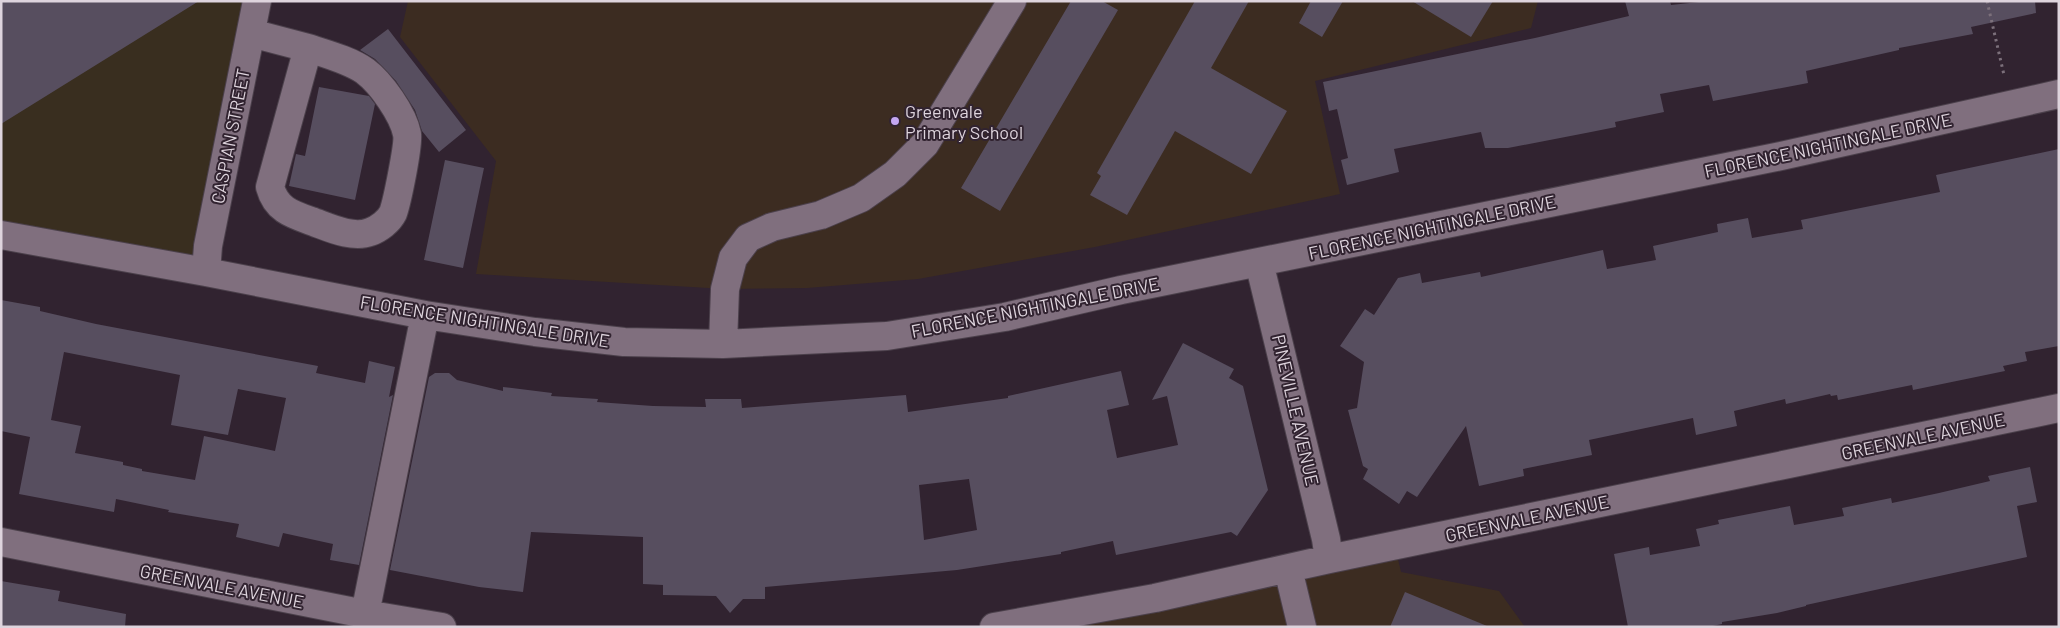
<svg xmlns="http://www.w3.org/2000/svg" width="2060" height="628" viewBox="0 0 2060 628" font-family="Barlow,sans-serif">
<rect width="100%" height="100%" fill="#312330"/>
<!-- commercial -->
<path fill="#392e1f" d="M 1,1 L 256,1 L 202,272 L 1,236 Z"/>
<!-- education -->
<path fill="#3c2c21" d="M 408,1 L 1538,1 L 1531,28 L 1315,81 L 1340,194 L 1095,247 L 918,279 L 807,288 L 725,289 L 476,274 L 496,161 L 400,37 Z
M 1395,546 L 1401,572 L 1499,591 L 1525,627 L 1004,627 Z"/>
<!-- building -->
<path fill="#574e5f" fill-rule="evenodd" d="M 1,1 L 199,1 L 1,124 Z
M 1071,1 L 1102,1 L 1118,10 L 1000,211 L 961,188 Z
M 1195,1 L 1249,1 L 1211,68 L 1287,111 L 1251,174 L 1175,131 L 1127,215 L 1090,195 L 1101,176 L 1097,173 Z
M 1311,1 L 1343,1 L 1322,37 L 1299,23 Z
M 1412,1 L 1493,1 L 1471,37 Z
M 1625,1 L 1670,1 L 1671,5 L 1708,1 L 2035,1 L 2036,13 L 1971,27 L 1973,34 L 1899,48 L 1899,50 L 1806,71 L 1808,83 L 1713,101 L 1709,85 L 1660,94 L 1664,112 L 1615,122 L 1616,127 L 1591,132 L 1508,148 L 1485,148 L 1481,132 L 1394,149 L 1399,172 L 1347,185 L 1341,160 L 1348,158 L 1337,109 L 1329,111 L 1323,82 L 1535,38 L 1629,16 Z
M 388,29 L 466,130 L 439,152 L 422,131 L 415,110 L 396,81 L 375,59 L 360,50 Z
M 319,87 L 369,96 L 375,104 L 355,200 L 289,186 L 296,154 L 305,156 Z
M 2059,149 L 2059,346 L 2025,352 L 2027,361 L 2003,366 L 2005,371 L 1913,390 L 1912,385 L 1838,400 L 1837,395 L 1831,396 L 1830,394 L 1786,404 L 1785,399 L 1734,411 L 1737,426 L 1696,435 L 1693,418 L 1589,440 L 1592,455 L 1523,469 L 1524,476 L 1479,486 L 1466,426 L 1417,497 L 1407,491 L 1399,504 L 1363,479 L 1368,469 L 1363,466 L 1348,410 L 1357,408 L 1364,362 L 1340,346 L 1365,309 L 1374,315 L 1398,278 L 1420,273 L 1422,283 L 1480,272 L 1481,277 L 1603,250 L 1607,269 L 1656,260 L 1653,246 L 1718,232 L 1717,224 L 1748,218 L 1752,238 L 1803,229 L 1801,220 L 1940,192 L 1936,175 Z
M 445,160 L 484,168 L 463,268 L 424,260 Z
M 1,300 L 40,307 L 40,311 L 96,324 L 318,366 L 316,373 L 365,383 L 369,361 L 395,367 L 389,397 L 393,395 L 359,565 L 330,560 L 333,544 L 283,533 L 279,547 L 236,537 L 239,524 L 168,512 L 169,510 L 116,499 L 114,512 L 19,494 L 30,437 L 1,431 ZM 64,352 L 180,375 L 171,425 L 228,435 L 238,389 L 286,398 L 275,451 L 204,436 L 195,480 L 142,471 L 142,469 L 123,465 L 123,462 L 75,453 L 81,426 L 51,420 Z
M 1183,343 L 1234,369 L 1229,378 L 1243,386 L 1268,490 L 1237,536 L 1231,532 L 1116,555 L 1113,541 L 1061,552 L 1061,554 L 957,570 L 765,587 L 765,599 L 743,599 L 730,613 L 716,596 L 663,595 L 663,585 L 643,584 L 643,537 L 531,532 L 523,592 L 479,587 L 390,570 L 429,377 L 435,373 L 449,373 L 457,380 L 503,391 L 503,387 L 552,393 L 551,396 L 598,399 L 597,402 L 653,406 L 706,407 L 705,399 L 741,399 L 742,408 L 906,395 L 908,412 L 1008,398 L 1008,396 L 1121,371 L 1129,405 L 1107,410 L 1117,458 L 1178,445 L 1167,396 L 1152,400 ZM 969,479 L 977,530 L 924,540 L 919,485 Z
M 2030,467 L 2037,502 L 2017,506 L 2027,557 L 1806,605 L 1806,606 L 1777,613 L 1722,622 L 1722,624 L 1708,627 L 1628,627 L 1614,554 L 1649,547 L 1650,555 L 1700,546 L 1696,529 L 1719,524 L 1718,520 L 1790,506 L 1794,525 L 1844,516 L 1842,508 L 1891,498 L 1892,503 L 1939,493 L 1990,481 L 1988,476 Z
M 1,581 L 60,591 L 58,601 L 126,614 L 125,627 L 1,627 Z
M 1405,592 L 1487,626 L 1487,627 L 1390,627 Z"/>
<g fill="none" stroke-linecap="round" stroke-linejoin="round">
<!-- minor casing -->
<g stroke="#4b404b" stroke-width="30">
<path id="minor" d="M 251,33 L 308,48
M 308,48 C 326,54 349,60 365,71 C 381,83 403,114 407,134 C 409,144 397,202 393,213 C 389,221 379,229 370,232 C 352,239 328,227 311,221 C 291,214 276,209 270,187 Z
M 1,235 L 206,272 L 425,315 L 535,332 L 624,342 L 723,344 L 887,336 L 1005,317 L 1121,290 L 1781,156 L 2059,94
M 1259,262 L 1326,539 L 1329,559
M 206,272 L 208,246 L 257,1
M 723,344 L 725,289 L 733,258 L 748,238 L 772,227 L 821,215 L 861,198 L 895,174 L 925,144 L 1012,1
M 1,542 L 365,614 L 442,627
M 1288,569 L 1302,627
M 365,614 L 425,315
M 994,627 L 1155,598 L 1329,559 L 2059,408"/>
</g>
<!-- path -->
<path stroke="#7c707b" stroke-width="3" stroke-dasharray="2.5 4" stroke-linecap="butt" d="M 1987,1 L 2004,75"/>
<!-- minor -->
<use href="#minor" stroke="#806f7e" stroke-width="28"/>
</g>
<!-- markers -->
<circle fill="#c4a7f1" stroke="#312330" stroke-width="2" cx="895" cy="121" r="5"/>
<g text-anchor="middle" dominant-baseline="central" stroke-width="4" stroke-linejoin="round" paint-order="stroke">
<!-- poi labels -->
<g font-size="18" fill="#ded4dd" stroke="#312330" text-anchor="start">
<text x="905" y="111">Greenvale<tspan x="905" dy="21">Primary School</tspan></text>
</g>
<!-- street labels -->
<g font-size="18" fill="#ded4dd" stroke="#312330">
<text transform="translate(230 136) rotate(-79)">CASPIAN STREET</text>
<text transform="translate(1828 145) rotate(-12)">FLORENCE NIGHTINGALE DRIVE</text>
<text transform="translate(1432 227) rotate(-12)">FLORENCE NIGHTINGALE DRIVE</text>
<text transform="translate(1035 307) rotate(-11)">FLORENCE NIGHTINGALE DRIVE</text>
<text transform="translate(485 321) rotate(9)">FLORENCE NIGHTINGALE DRIVE</text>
<text transform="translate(1296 410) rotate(77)">PINEVILLE AVENUE</text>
<text transform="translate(1923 436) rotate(-12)">GREENVALE AVENUE</text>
<text transform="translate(1527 518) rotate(-12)">GREENVALE AVENUE</text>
<text transform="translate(222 586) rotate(11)">GREENVALE AVENUE</text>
</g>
</g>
<!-- border -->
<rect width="2060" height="628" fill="none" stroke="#ded4dd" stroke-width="5"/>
</svg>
